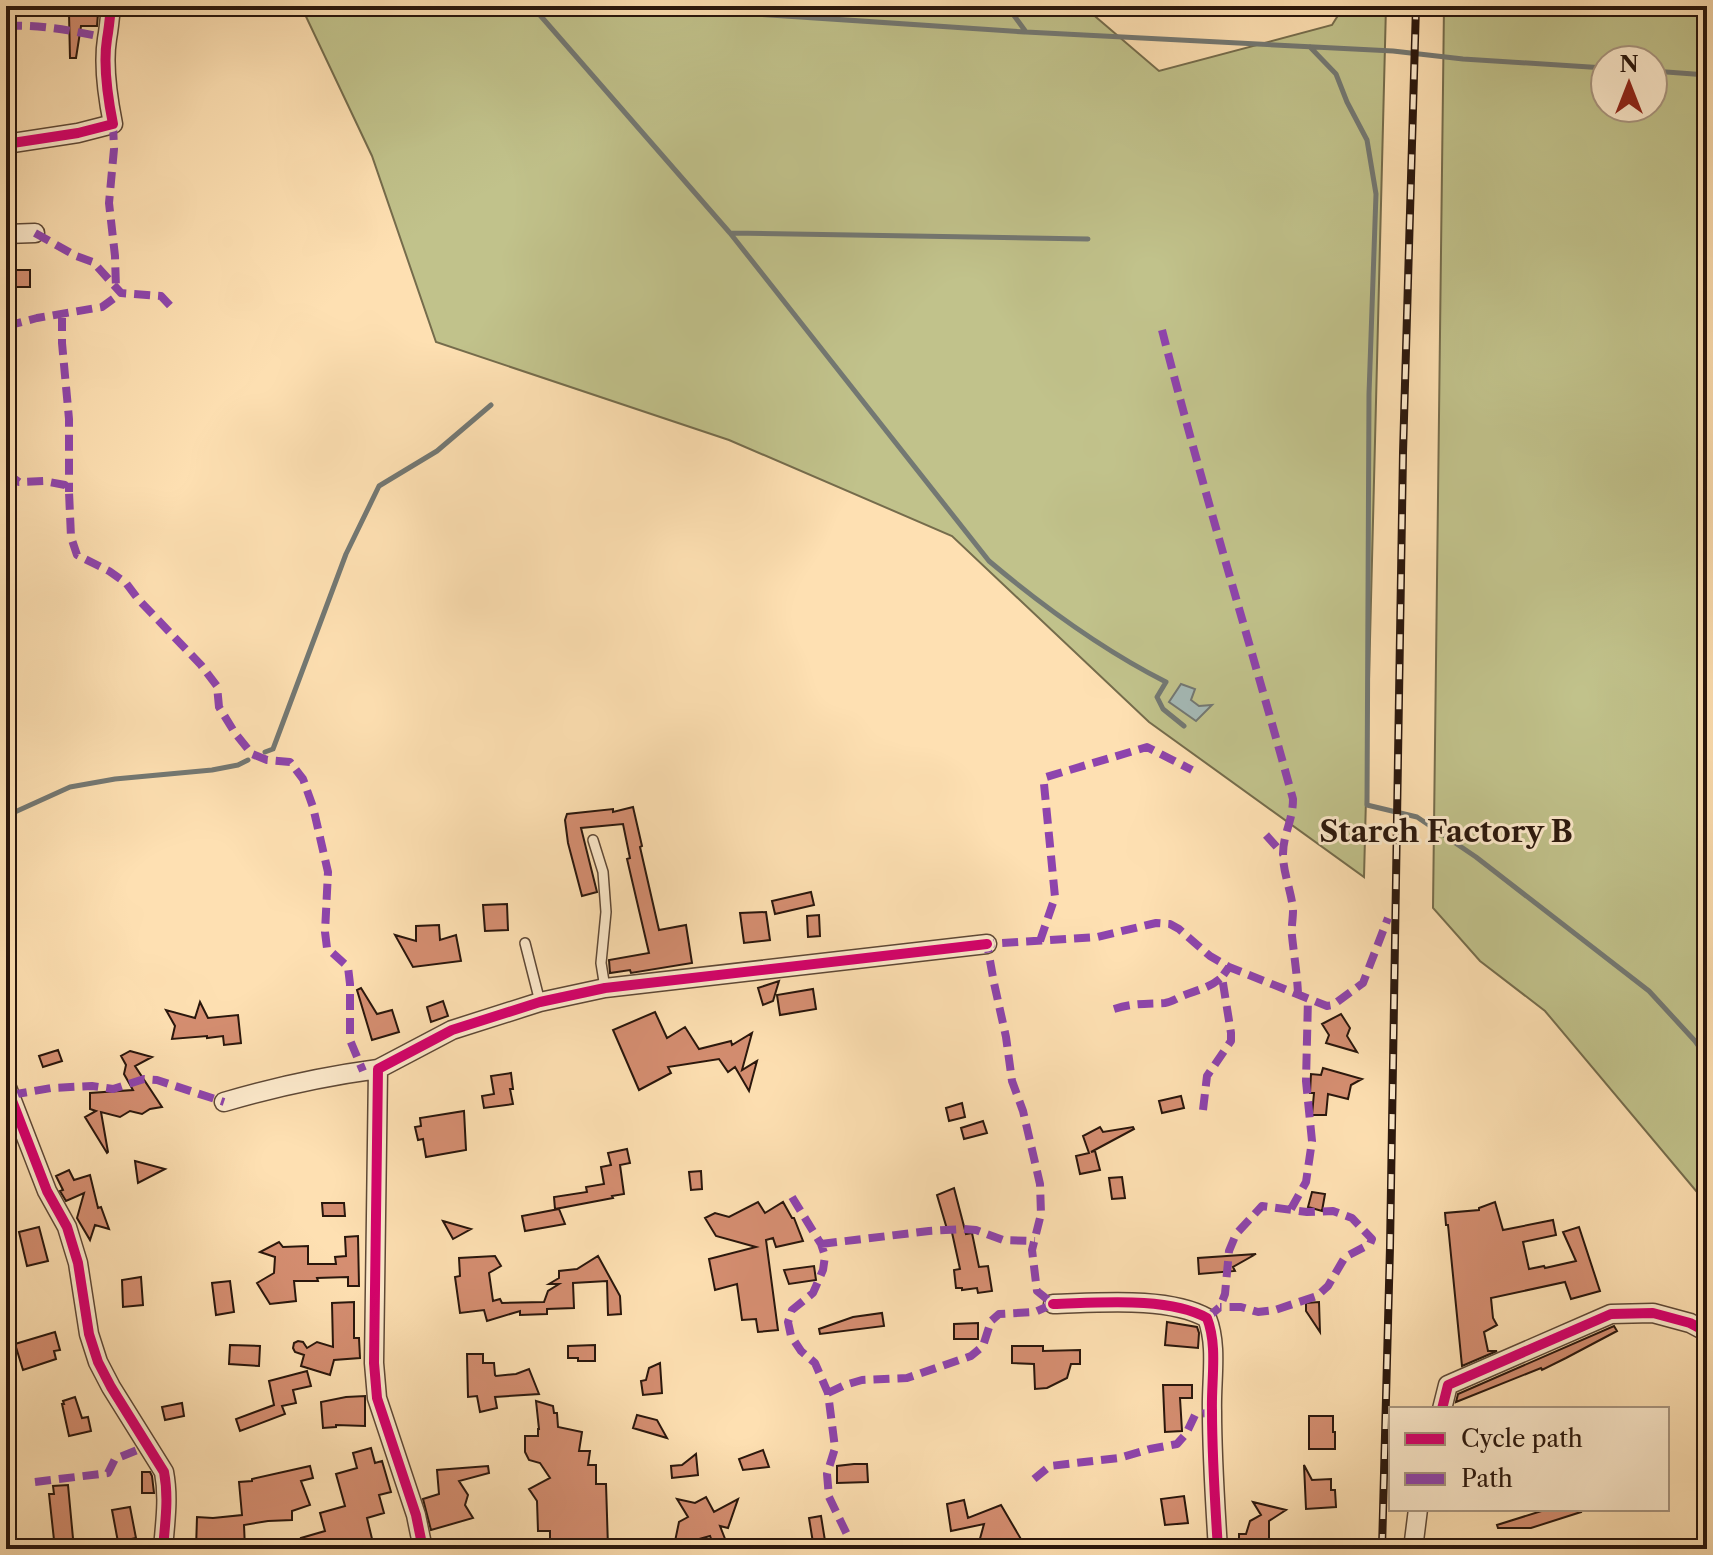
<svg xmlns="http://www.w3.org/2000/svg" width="1713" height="1555" viewBox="0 0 1713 1555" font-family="'Libre Caslon Text',serif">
<rect width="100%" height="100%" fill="#fee0b2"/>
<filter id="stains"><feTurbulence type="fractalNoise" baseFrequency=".0025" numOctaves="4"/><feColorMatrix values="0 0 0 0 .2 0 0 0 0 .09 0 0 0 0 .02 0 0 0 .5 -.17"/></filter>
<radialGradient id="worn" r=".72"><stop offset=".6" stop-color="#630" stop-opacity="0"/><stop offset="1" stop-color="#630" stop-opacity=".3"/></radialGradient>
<!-- green -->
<path fill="#c1c28b" stroke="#756c4c" stroke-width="2" fill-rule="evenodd" d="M 301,6 L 1083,6 L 1159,71 L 1332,25 L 1344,6 L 1386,6 L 1364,877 L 1149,722 L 952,536 L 729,440 L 436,342 L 372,156 Z
M 1444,6 L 1707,6 L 1707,1204 L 1545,1011 L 1480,961 L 1433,908 ZM 1605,60 L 1653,60 L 1653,108 L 1605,108 Z"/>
<!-- water -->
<path fill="#a5bab7" stroke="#737873" stroke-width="2" d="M 1181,684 L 1195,689 L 1191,700 L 1199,706 L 1212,705 L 1196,721 L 1169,702 Z"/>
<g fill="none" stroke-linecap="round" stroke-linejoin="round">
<!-- stream -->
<path stroke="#737873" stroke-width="5" d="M 532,6 L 730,233 L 989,561 C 1045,608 1101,649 1166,682 L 1157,697 L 1163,709 L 1184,726
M 637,6 L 1025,32
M 1007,6 L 1026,32 L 1393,51 L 1463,59 L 1605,68
M 1310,47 L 1336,74 L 1347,102 L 1367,140 L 1376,194 L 1369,394 L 1367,805 L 1417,817 L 1476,857 L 1649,991 L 1695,1041 L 1707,1058
M 1653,71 L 1707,75
M 731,233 L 1088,239
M 265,752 L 273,749 L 346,554 L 379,486 L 437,451 L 491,405
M 6,816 L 70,787 L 115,779 L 212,770 L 238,765 L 248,760"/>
</g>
<!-- building -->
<path fill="#d58e71" stroke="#29160c" stroke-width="2" d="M 69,13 L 98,13 L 97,26 L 81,26 L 76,58 L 70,58 Z
M 6,270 L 30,270 L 30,287 L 6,287 Z
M 633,807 L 642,846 L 640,847 L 659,930 L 686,925 L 692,963 L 631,973 L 630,970 L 610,973 L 609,960 L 649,953 L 627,859 L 630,858 L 623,824 L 581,828 L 597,892 L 582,896 L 568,843 L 565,820 L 567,814 L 613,809 L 613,812 Z
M 811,892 L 814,905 L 775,914 L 772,901 Z
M 507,904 L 508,930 L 485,931 L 483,905 Z
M 766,912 L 770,940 L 744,943 L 740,913 Z
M 819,915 L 820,936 L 808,937 L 807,916 Z
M 439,925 L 440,940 L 456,935 L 461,961 L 413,967 L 395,935 L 416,941 L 416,926 Z
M 779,981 L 773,1001 L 763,1005 L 758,988 Z
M 361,988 L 377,1014 L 392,1010 L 399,1032 L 372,1040 L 357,990 Z
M 813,989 L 816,1009 L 780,1015 L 777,995 Z
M 443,1001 L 448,1016 L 431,1022 L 427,1007 Z
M 200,1002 L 208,1018 L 238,1015 L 241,1043 L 224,1045 L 223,1036 L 207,1038 L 207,1036 L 172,1039 L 175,1026 L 166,1010 L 195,1018 Z
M 655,1012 L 667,1038 L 685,1027 L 699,1049 L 731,1041 L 732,1045 L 752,1033 L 742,1070 L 757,1061 L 749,1091 L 735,1067 L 728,1072 L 719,1059 L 668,1067 L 671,1073 L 639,1090 L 613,1030 Z
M 1341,1014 L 1350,1028 L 1347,1036 L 1357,1052 L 1326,1043 L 1329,1035 L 1322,1024 Z
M 58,1050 L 62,1061 L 43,1067 L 39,1056 Z
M 130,1051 L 152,1057 L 135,1066 L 162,1107 L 150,1109 L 142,1114 L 130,1111 L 120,1117 L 101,1112 L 108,1152 L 107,1153 L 85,1117 L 96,1111 L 90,1109 L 90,1093 L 133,1090 L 124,1074 L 126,1065 L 121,1056 Z
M 1323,1068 L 1362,1079 L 1351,1085 L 1348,1099 L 1328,1094 L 1326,1115 L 1312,1115 L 1314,1093 L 1310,1093 L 1311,1074 L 1321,1075 Z
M 511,1073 L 513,1089 L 510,1089 L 513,1104 L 484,1108 L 482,1096 L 494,1094 L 491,1076 Z
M 1181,1096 L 1184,1108 L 1162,1113 L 1159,1101 Z
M 962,1103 L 965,1117 L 949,1121 L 946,1108 Z
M 464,1111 L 466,1150 L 426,1157 L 423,1139 L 418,1140 L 415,1127 L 421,1126 L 420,1118 Z
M 983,1121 L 987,1133 L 964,1139 L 961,1128 Z
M 1100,1127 L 1103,1132 L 1133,1127 L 1134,1129 L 1091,1152 L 1095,1151 L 1100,1170 L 1080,1174 L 1076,1156 L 1089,1153 L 1083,1136 Z
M 627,1149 L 630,1163 L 620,1165 L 624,1194 L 612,1196 L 613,1198 L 555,1209 L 554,1197 L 587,1192 L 586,1187 L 604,1184 L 601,1167 L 611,1165 L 608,1153 Z
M 135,1161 L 165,1169 L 138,1183 Z
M 69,1170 L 74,1180 L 90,1175 L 98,1208 L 101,1207 L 109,1229 L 95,1225 L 90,1240 L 77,1218 L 84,1193 L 66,1201 L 60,1191 L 63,1190 L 56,1176 Z
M 701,1171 L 702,1189 L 691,1190 L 689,1172 Z
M 1122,1177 L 1125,1198 L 1112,1199 L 1109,1178 Z
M 954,1188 L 966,1234 L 972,1233 L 979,1267 L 988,1266 L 992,1291 L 978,1293 L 977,1288 L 962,1290 L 962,1288 L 956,1288 L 954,1270 L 960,1269 L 951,1228 L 947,1229 L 937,1195 Z
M 1312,1192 L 1325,1194 L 1322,1211 L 1308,1207 Z
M 758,1202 L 765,1213 L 783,1202 L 792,1218 L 794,1218 L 803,1241 L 776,1247 L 773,1238 L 766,1240 L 778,1330 L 758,1332 L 756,1319 L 742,1320 L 737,1284 L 715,1290 L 709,1259 L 756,1247 L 716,1236 L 705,1218 L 715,1213 L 729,1217 Z
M 1495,1202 L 1503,1230 L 1553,1220 L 1556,1235 L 1523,1242 L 1529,1269 L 1544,1266 L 1545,1268 L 1576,1261 L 1563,1232 L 1579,1227 L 1600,1291 L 1571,1299 L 1565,1282 L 1491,1298 L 1493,1318 L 1497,1325 L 1484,1332 L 1488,1351 L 1497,1351 L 1462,1366 L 1448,1225 L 1446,1225 L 1445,1213 L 1479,1210 L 1479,1208 Z
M 322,1203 L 344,1203 L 345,1216 L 323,1216 Z
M 559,1209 L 565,1224 L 525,1231 L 522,1216 Z
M 443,1221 L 471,1229 L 453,1239 Z
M 39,1227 L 48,1261 L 27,1266 L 19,1232 Z
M 358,1236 L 359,1286 L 348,1286 L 348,1277 L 317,1278 L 318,1281 L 294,1281 L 296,1301 L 270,1304 L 257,1283 L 274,1273 L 275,1257 L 260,1252 L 279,1242 L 283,1247 L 308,1246 L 308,1264 L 336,1264 L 335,1257 L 346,1256 L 345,1237 Z
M 1256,1254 L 1233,1267 L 1235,1271 L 1199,1274 L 1198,1258 Z
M 495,1256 L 501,1266 L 489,1273 L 493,1301 L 500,1299 L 502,1303 L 544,1302 L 548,1291 L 559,1284 L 549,1284 L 559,1278 L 559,1271 L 577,1269 L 598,1256 L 620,1296 L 621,1314 L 608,1315 L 607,1281 L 573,1283 L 574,1308 L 547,1309 L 547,1314 L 520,1315 L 520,1311 L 487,1321 L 484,1310 L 460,1313 L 455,1277 L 460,1276 L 459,1258 Z
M 814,1266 L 816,1280 L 789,1284 L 784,1270 Z
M 141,1277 L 143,1305 L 123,1307 L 122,1280 Z
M 230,1281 L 234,1312 L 216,1315 L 212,1283 Z
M 354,1302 L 354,1338 L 359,1338 L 360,1358 L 334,1360 L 330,1375 L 301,1366 L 304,1355 L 295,1352 L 293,1348 L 294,1343 L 298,1341 L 303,1342 L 307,1348 L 317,1342 L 333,1347 L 332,1303 Z
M 1319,1302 L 1320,1332 L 1306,1311 L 1306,1303 Z
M 882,1313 L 884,1326 L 820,1334 L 819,1329 L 853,1317 Z
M 1167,1322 L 1197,1327 L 1199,1333 L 1198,1348 L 1165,1345 Z
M 978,1323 L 978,1339 L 954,1339 L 954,1324 Z
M 1614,1326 L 1617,1331 L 1566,1358 L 1542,1370 L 1541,1368 L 1456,1402 L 1458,1394 Z
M 55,1332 L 60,1350 L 54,1351 L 56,1359 L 23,1370 L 15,1344 Z
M 230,1345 L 260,1346 L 259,1366 L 229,1364 Z
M 595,1345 L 595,1361 L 578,1361 L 578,1358 L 568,1358 L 568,1346 Z
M 1012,1346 L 1043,1346 L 1043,1351 L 1080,1350 L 1080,1364 L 1071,1364 L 1067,1378 L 1047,1388 L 1035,1389 L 1034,1364 L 1012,1363 Z
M 467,1354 L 483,1354 L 483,1363 L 494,1363 L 495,1375 L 496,1376 L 516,1374 L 529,1369 L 539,1394 L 495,1397 L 497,1408 L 480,1412 L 477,1396 L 468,1397 Z
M 660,1363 L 662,1393 L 643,1395 L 641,1381 L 646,1380 L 649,1368 Z
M 307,1371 L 311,1386 L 293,1390 L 296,1403 L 282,1406 L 285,1414 L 240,1431 L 236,1419 L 274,1405 L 269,1381 Z
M 1163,1385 L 1192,1385 L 1192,1398 L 1180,1398 L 1182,1431 L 1165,1432 Z
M 365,1396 L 365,1426 L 336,1425 L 336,1427 L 323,1428 L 321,1402 L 346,1397 Z
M 75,1397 L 82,1418 L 88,1417 L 91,1431 L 69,1436 L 62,1404 L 64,1404 L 63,1401 Z
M 536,1401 L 553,1406 L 554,1413 L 557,1413 L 558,1427 L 582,1432 L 579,1451 L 590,1451 L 588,1465 L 596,1465 L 596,1484 L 606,1484 L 608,1547 L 550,1548 L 550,1531 L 538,1531 L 537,1501 L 529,1489 L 550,1478 L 540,1463 L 529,1460 L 525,1452 L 525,1436 L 538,1436 L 538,1429 L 539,1429 Z
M 182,1403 L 184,1416 L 165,1420 L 162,1407 Z
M 637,1415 L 657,1420 L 667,1438 L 633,1428 Z
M 1309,1416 L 1333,1416 L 1333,1432 L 1335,1432 L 1335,1449 L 1309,1449 Z
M 371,1448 L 375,1463 L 382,1461 L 391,1492 L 379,1495 L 384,1513 L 367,1518 L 373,1543 L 358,1546 L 358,1544 L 339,1549 L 305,1549 L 301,1538 L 325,1531 L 320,1513 L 345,1506 L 336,1474 L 357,1468 L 353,1453 Z
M 763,1450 L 769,1467 L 743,1470 L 739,1459 Z
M 696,1454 L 698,1475 L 672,1478 L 671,1466 L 682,1465 Z
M 854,1464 L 867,1464 L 868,1482 L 837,1483 L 837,1466 Z
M 1304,1465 L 1312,1480 L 1331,1479 L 1331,1490 L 1335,1490 L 1336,1507 L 1306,1509 Z
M 310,1466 L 313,1478 L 301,1481 L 310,1505 L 292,1511 L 292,1520 L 268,1521 L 244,1525 L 245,1549 L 220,1549 L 220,1545 L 196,1549 L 197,1517 L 213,1518 L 242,1515 L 239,1482 L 252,1481 L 252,1479 Z
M 488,1466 L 489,1473 L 459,1481 L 468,1495 L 465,1505 L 473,1518 L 431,1530 L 423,1499 L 439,1494 L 437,1470 Z
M 142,1472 L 150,1472 L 152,1476 L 154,1493 L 142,1493 Z
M 68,1485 L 74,1549 L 55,1549 L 49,1494 L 54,1494 L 53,1486 Z
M 1184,1496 L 1188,1523 L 1165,1525 L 1161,1499 Z
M 706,1497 L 714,1512 L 738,1499 L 728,1528 L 720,1526 L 729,1549 L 715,1549 L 710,1536 L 674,1546 L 679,1522 L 688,1517 L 677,1499 L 695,1503 Z
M 964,1500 L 968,1518 L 1001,1505 L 1025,1546 L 986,1548 L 978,1546 L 984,1524 L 951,1531 L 947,1504 Z
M 1253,1502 L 1286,1510 L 1269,1521 L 1269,1549 L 1239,1549 L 1239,1534 L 1246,1534 L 1250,1521 L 1261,1515 Z
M 130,1507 L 136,1538 L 118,1542 L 112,1510 Z
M 1548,1509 L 1580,1509 L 1581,1512 L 1531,1528 L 1498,1528 L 1497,1525 Z
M 821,1516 L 826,1547 L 814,1549 L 809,1518 Z"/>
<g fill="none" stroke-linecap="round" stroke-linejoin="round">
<!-- lane casing -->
<g stroke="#5e4836" stroke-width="12">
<path id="lane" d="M 593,840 L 603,872 L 606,912 L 601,963 L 605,988
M 525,943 L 540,1002"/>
</g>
<!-- street casing -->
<g stroke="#5e4836" stroke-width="21">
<path id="street" d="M 6,144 L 78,133 L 113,124 C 108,99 103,64 107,39 C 109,28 110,17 111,6
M 6,234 L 35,233
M 6,1085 L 47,1191 L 67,1227 L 78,1263 L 89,1334 L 98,1362 L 111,1387 L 164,1472 C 169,1498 165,1523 163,1549
M 224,1102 C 275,1087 326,1076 378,1069
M 1053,1304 C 1096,1303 1168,1296 1207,1318 C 1218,1346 1211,1381 1212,1411 C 1212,1457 1215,1503 1218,1549
M 1442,1409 L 1448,1385 L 1611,1314 L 1653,1313 L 1690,1323 L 1707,1332
M 423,1549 L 416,1515 L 377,1398 L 374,1363 L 378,1069 L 452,1030 L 540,1002 L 605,988 L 987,944
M 1413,1549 L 1418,1509"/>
</g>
<!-- lane -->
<use href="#lane" stroke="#feebcd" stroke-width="9"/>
<!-- street -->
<use href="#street" stroke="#feebcd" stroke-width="18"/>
<!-- rail casing -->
<g stroke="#29160c" stroke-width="8">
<path id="rail" d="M 1382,1549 L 1390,1247 L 1403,453 L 1416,6"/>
</g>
<!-- rail -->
<use href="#rail" stroke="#feebcd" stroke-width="5" stroke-dasharray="15" stroke-linecap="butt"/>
<!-- quiet -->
<path stroke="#8e44ad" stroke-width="8" stroke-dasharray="16 8" stroke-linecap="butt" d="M 6,26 C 41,24 73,31 107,38
M 113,124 L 114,149 L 109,203 L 115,256 L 116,289
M 35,233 L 76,256 L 93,262 L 121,293 L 161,296 L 175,311
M 62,315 L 62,343 L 69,419 L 69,492
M 6,326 L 37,318 L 102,307 L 121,293
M 1162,330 C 1202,487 1250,642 1293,799 C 1293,821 1283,834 1283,854 C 1283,874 1292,892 1293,911 C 1293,919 1291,928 1292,936 C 1294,955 1297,974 1298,993
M 6,473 L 19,482 L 44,481 L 65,485 L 69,492 L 71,537 L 77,555 L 109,571 L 126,583 L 138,599 L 201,665 L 217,686 L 219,707 L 235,733 L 252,754 L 267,760 L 290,762 L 303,779 L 313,807 L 328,872 L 325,932 L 327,948 L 348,967 L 350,984 L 350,1040 L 363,1071
M 1266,835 L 1283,854
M 1040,941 L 1055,897 L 1044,784 L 1046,777 L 1147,747 L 1192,770
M 1114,1009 C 1134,1003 1145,1004 1165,1003 C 1171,1002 1176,999 1182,996 C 1197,990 1210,988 1222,977
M 11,1095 L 51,1088 L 92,1086 L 113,1089 L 144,1079 L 157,1080 L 224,1102
M 1203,1110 L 1207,1076 L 1231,1041 L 1231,1033 L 1222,977 L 1229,967
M 792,1197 L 821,1244 L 825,1256 L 823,1270 L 813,1293 L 792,1310 L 788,1322 L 791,1336 L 801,1351 L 815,1363 L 828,1393 L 835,1448 L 827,1474 L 829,1497 L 854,1549
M 1291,1209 L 1306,1182 L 1312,1141 L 1306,1081 L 1308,998
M 821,1244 L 929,1231 L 964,1229 L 976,1230 L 1003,1240 L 1035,1241
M 1207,1318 L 1220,1307 L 1225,1294 L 1229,1251 L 1236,1234 L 1262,1206 L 1307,1212 L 1333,1211 L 1352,1218 L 1372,1239 L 1370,1244 L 1345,1257 L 1328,1286 L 1317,1296 L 1275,1310 L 1258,1312 L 1241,1307 L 1220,1307
M 828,1393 L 845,1385 L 862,1380 L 907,1378 L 971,1356 L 983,1346 L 991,1321 L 999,1314 L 1035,1312 L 1053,1304 L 1037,1291 L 1032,1250 L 1041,1214 L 1040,1184 L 1023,1111 L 1012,1081 L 1006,1037 L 994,983 L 987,944 L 1097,937 L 1156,923 L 1170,924 L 1179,929 L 1210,956 L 1229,967 L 1327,1006 L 1333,1005 L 1363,983 L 1388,918
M 1034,1479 L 1050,1466 L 1119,1458 L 1150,1449 L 1177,1444 L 1186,1434 L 1195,1415 L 1212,1412
M 35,1482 L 108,1473 L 115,1459 L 147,1446"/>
<!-- cycleway casing -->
<g stroke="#feebcd" stroke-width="15">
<path id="cycleway" d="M 6,144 L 78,133 L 113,124 C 108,99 103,64 107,39 C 109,28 110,17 111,6
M 6,1085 L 47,1191 L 67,1227 L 78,1263 L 89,1334 L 98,1362 L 111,1387 L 164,1472 C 169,1498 165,1523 163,1549
M 1053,1304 C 1096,1303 1168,1296 1207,1318 C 1218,1346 1211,1381 1212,1411 C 1212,1457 1215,1503 1218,1549
M 1442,1409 L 1448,1385 L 1611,1314 L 1653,1313 L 1690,1323 L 1707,1332
M 423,1549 L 416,1515 L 377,1398 L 374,1363 L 378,1069 L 452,1030 L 540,1002 L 605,988 L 987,944"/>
</g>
<!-- cycleway -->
<use href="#cycleway" stroke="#d6006c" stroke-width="10"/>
</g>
<g text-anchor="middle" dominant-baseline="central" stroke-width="6" stroke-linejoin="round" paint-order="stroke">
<!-- quarter labels -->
<g font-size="30" font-weight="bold" fill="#29160c" stroke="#feebcd">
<text x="1446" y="831">Starch Factory B</text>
</g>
</g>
<!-- margin -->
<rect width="1713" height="1555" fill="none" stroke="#fee0b2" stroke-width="32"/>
<rect x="8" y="8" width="1697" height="1539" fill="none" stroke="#29160c" stroke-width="4"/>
<rect x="16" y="16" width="1681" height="1523" fill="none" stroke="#29160c" stroke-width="2"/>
<!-- legend -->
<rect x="1389" y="1407" width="280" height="104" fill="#feebcd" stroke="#a99680" stroke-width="2"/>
<rect x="1405" y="1433" width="40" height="12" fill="#d6006c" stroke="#a99680" stroke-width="2"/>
<text x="1461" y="1447" font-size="24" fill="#29160c">Cycle path</text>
<rect x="1405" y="1473" width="40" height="12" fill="#8e44ad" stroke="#a99680" stroke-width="2"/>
<text x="1461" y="1487" font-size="24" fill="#29160c">Path</text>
<!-- north arrow -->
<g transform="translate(1629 84)"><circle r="38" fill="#feebcd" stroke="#a99680" stroke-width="2"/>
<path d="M0-6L14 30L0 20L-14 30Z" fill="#8f2418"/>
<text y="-12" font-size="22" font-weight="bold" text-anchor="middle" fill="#29160c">N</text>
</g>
<rect width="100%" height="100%" filter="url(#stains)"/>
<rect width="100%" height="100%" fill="url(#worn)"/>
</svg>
